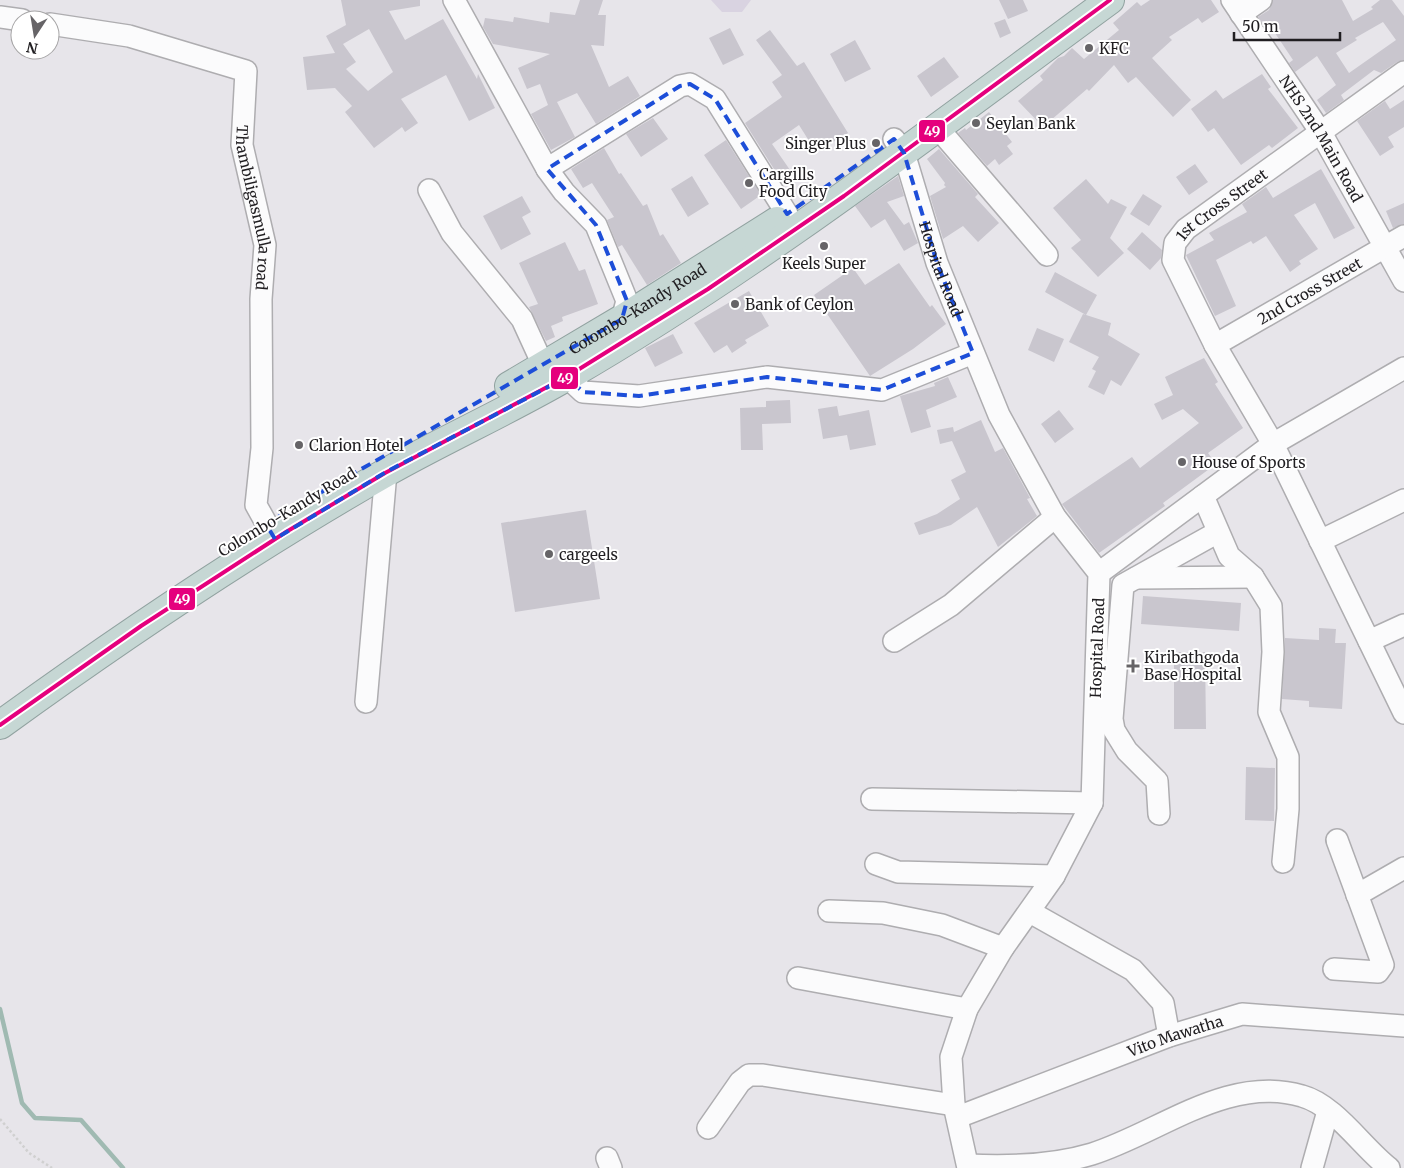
<svg xmlns="http://www.w3.org/2000/svg" width="1404" height="1168" viewBox="0 0 1404 1168" font-family="Merriweather,serif">
<rect width="100%" height="100%" fill="#e7e5ea"/>
<!-- green -->
<path fill="#d9d3e1" d="M 711,0 L 751,0 L 742,12 L 722,12 Z"/>
<g fill="none" stroke-linecap="round" stroke-linejoin="round">
<!-- stream -->
<path stroke="#a0bab2" stroke-width="4.5" d="M 0,1009 L 22,1103 L 35,1118 L 81,1120 L 123,1168"/>
</g>
<!-- building -->
<path fill="#c9c6ce" fill-rule="evenodd" d="M 341,0 L 420,0 L 420,6 L 389,11 L 405,40 L 443,19 L 477,79 L 478,74 L 495,108 L 469,121 L 446,75 L 401,99 L 418,123 L 405,132 L 402,127 L 374,148 L 345,112 L 352,106 L 335,88 L 307,90 L 303,57 L 335,53 L 326,36 L 346,25 ZM 369,29 L 393,72 L 368,91 L 346,69 L 356,62 L 343,44 Z
M 580,0 L 603,0 L 598,15 L 606,15 L 604,46 L 591,45 L 609,87 L 628,76 L 640,96 L 596,124 L 577,93 L 557,102 L 575,137 L 551,150 L 531,114 L 548,105 L 540,84 L 527,89 L 518,68 L 550,54 L 493,44 L 483,27 L 485,18 L 513,22 L 514,17 L 549,23 L 550,12 L 575,15 Z
M 999,0 L 1023,0 L 1028,11 L 1008,19 Z
M 1150,0 L 1211,0 L 1219,12 L 1202,23 L 1198,18 L 1169,37 L 1172,40 L 1152,58 L 1191,100 L 1173,117 L 1136,77 L 1128,83 L 1114,65 L 1089,91 L 1087,89 L 1043,127 L 1018,101 L 1043,80 L 1040,76 L 1058,58 L 1064,56 L 1072,48 L 1084,59 L 1119,30 L 1113,23 L 1137,2 L 1141,6 Z
M 1273,0 L 1342,0 L 1353,21 L 1373,9 L 1371,7 L 1380,0 L 1392,0 L 1404,16 L 1404,60 L 1397,62 L 1381,73 L 1374,70 L 1341,95 L 1344,100 L 1326,113 L 1317,100 L 1336,85 L 1317,56 L 1295,72 L 1289,63 L 1293,60 L 1271,27 L 1267,30 L 1258,17 L 1269,10 ZM 1383,22 L 1396,40 L 1349,73 L 1336,53 L 1357,40 L 1355,38 Z
M 1005,19 L 1011,33 L 1000,38 L 994,23 Z
M 730,28 L 744,55 L 723,65 L 709,38 Z
M 770,30 L 797,66 L 804,62 L 848,133 L 816,152 L 799,125 L 772,144 L 790,170 L 779,177 L 745,123 L 782,97 L 772,82 L 782,75 L 756,40 Z
M 855,40 L 871,69 L 845,82 L 830,54 Z
M 944,57 L 959,77 L 931,97 L 917,76 Z
M 1262,74 L 1271,87 L 1268,89 L 1298,128 L 1272,148 L 1269,145 L 1241,165 L 1214,128 L 1208,132 L 1191,109 L 1216,90 L 1223,99 Z
M 1404,100 L 1404,127 L 1388,137 L 1394,147 L 1380,156 L 1357,121 L 1385,101 L 1390,109 Z
M 989,112 L 1012,142 L 1007,146 L 1013,154 L 999,165 L 995,159 L 987,166 L 958,133 L 965,128 L 966,130 Z
M 653,118 L 668,139 L 641,157 L 626,134 Z
M 726,140 L 761,195 L 741,209 L 704,155 Z
M 604,148 L 619,174 L 621,173 L 643,206 L 647,204 L 660,236 L 663,234 L 681,263 L 647,285 L 622,245 L 618,247 L 607,220 L 614,217 L 592,183 L 583,188 L 571,169 Z
M 939,149 L 978,194 L 975,197 L 999,223 L 978,242 L 963,226 L 943,239 L 930,196 L 946,187 L 944,185 L 945,183 L 927,159 Z
M 1195,164 L 1208,182 L 1189,195 L 1176,177 Z
M 1321,169 L 1355,228 L 1334,239 L 1315,203 L 1294,215 L 1318,249 L 1299,261 L 1301,264 L 1290,272 L 1266,236 L 1253,244 L 1251,241 L 1216,260 L 1236,306 L 1215,316 L 1186,255 L 1214,240 L 1209,233 L 1247,212 L 1242,204 L 1266,187 L 1273,198 Z
M 692,176 L 709,204 L 688,217 L 671,189 Z
M 898,176 L 904,196 L 887,202 L 904,225 L 909,222 L 918,243 L 904,251 L 885,219 L 871,228 L 855,206 Z
M 1086,179 L 1108,204 L 1111,199 L 1127,207 L 1110,238 L 1124,253 L 1098,277 L 1071,248 L 1081,240 L 1053,208 Z
M 1143,194 L 1162,206 L 1149,226 L 1130,214 Z
M 522,196 L 531,212 L 522,217 L 531,234 L 501,250 L 483,216 Z
M 1404,203 L 1404,224 L 1393,228 L 1386,211 Z
M 1142,232 L 1162,250 L 1161,258 L 1150,270 L 1127,249 Z
M 565,242 L 579,271 L 585,269 L 598,304 L 562,317 L 563,321 L 551,326 L 555,337 L 546,341 L 529,307 L 538,304 L 519,263 Z
M 899,263 L 930,307 L 932,305 L 946,324 L 913,349 L 870,376 L 814,295 L 853,268 L 865,285 Z
M 1055,272 L 1097,295 L 1086,315 L 1045,292 Z
M 749,291 L 769,326 L 745,340 L 747,343 L 732,353 L 727,345 L 714,353 L 694,323 Z
M 1083,314 L 1111,323 L 1108,335 L 1140,354 L 1121,386 L 1111,380 L 1104,395 L 1088,387 L 1096,371 L 1092,369 L 1099,357 L 1069,342 Z
M 1037,328 L 1064,339 L 1054,362 L 1028,350 Z
M 673,334 L 683,353 L 655,367 L 645,348 Z
M 1204,358 L 1218,382 L 1215,384 L 1243,428 L 1208,453 L 1216,464 L 1163,503 L 1165,506 L 1099,553 L 1062,504 L 1132,457 L 1140,468 L 1199,423 L 1183,409 L 1162,420 L 1154,404 L 1173,395 L 1165,377 Z
M 948,377 L 957,397 L 926,410 L 931,427 L 911,433 L 900,396 L 935,386 L 934,383 Z
M 790,400 L 791,423 L 762,424 L 763,450 L 741,450 L 740,408 L 766,407 L 766,401 Z
M 837,406 L 839,416 L 869,410 L 876,445 L 850,450 L 847,435 L 823,439 L 818,409 Z
M 1059,410 L 1074,429 L 1055,443 L 1041,424 Z
M 981,420 L 995,452 L 1003,448 L 1030,498 L 1027,499 L 1037,516 L 998,547 L 977,507 L 951,525 L 919,535 L 914,523 L 937,514 L 960,499 L 951,480 L 966,472 L 952,441 L 940,444 L 937,430 L 953,427 L 954,432 Z
M 586,510 L 600,599 L 515,612 L 501,523 Z
M 1143,596 L 1241,603 L 1239,631 L 1141,624 Z
M 1319,628 L 1336,629 L 1335,643 L 1346,643 L 1342,709 L 1309,707 L 1309,701 L 1282,699 L 1285,638 L 1319,640 Z
M 1174,652 L 1205,652 L 1206,729 L 1174,729 Z
M 1246,767 L 1275,768 L 1274,821 L 1245,820 Z"/>
<g fill="none" stroke-linecap="round" stroke-linejoin="round">
<!-- minor casing -->
<g stroke="#aeadb0" stroke-width="24">
<g id="minor">
<path d="M 454,0 L 547,169 L 564,192 L 596,225 L 627,301 L 622,319 L 625,326"/>
<path id="s1" d="M 1232,0 L 1320,131 L 1404,281"/>
<path d="M 1241,14 L 1261,0"/>
<path d="M 0,17 L 22,20"/>
<path id="s2" d="M 50,24 L 129,36 L 246,71 L 242,145 L 265,245 L 261,299 L 262,448 L 256,505 L 275,539"/>
<path d="M 937,127 L 1047,255"/>
<path id="s3" d="M 894,139 L 904,153 L 937,263 L 999,415 L 1055,517 L 1099,573 L 1092,803 L 1054,876 L 1003,948 L 967,1009 L 951,1057 L 954,1105 L 968,1168"/>
<path d="M 547,169 L 680,86 L 690,84 L 715,99 L 787,214"/>
<path d="M 429,190 L 452,233 L 522,319 L 544,367"/>
<path id="s4" d="M 1215,345 L 1404,236"/>
<path d="M 1404,368 L 1273,444 L 1404,713"/>
<path d="M 567,377 L 583,392 L 639,396 L 767,377 L 882,390 L 973,353"/>
<path d="M 1203,496 L 1229,556 L 1253,577 L 1271,606 L 1273,652 L 1269,712 L 1288,757 L 1288,809 L 1283,862"/>
<path d="M 1320,541 L 1404,500"/>
<path id="s5" d="M 1099,573 L 1273,444 L 1215,345 L 1173,260 L 1175,243 L 1186,229 L 1404,72"/>
<path d="M 1136,578 L 1253,577"/>
<path d="M 894,641 L 951,605 L 1055,517"/>
<path d="M 1369,641 L 1404,625"/>
<path d="M 366,702 L 386,472"/>
<path d="M 872,799 L 1092,803"/>
<path d="M 1159,814 L 1157,781 L 1127,751 L 1114,730 L 1112,719 L 1123,585 L 1218,532"/>
<path d="M 876,864 L 898,872 L 1054,876"/>
<path d="M 1357,895 L 1404,868"/>
<path d="M 829,911 L 883,913 L 942,925 L 1003,948"/>
<path d="M 1030,912 L 1133,970 L 1163,1003 L 1169,1036"/>
<path d="M 1334,969 L 1378,972 L 1383,965 L 1337,840"/>
<path d="M 798,978 L 967,1009"/>
<path id="s6" d="M 958,1117 L 1169,1036 L 1242,1014 L 1404,1026"/>
<path d="M 708,1128 L 740,1082 L 749,1075 L 763,1075 L 954,1105"/>
<path d="M 607,1158 L 611,1168"/>
<path d="M 968,1165 C 1009,1167 1052,1166 1092,1154 C 1159,1133 1228,1074 1302,1096 C 1335,1105 1362,1147 1389,1168"/>
<path d="M 1312,1168 L 1328,1111"/>
</g>
</g>
<!-- highway casing -->
<g stroke="#91a2a0" stroke-width="30">
<g id="highway">
<path id="s7" d="M 509,386 L 622,319 L 777,221"/>
<path d="M 0,725 C 124,635 252,549 385,473 C 445,439 508,411 568,376 C 758,266 933,130 1110,0"/>
</g>
</g>
<!-- path -->
<path stroke="#d0d0d0" stroke-width="2.5" stroke-dasharray="2.5 2.5" stroke-linecap="butt" d="M 0,1119 L 29,1153 L 52,1168"/>
<!-- minor -->
<use href="#minor" stroke="#fbfbfc" stroke-width="21"/>
<!-- highway -->
<use href="#highway" stroke="#c6d7d4" stroke-width="28"/>
<!-- bus-1 casing -->
<g stroke="#fff" stroke-width="8">
<path id="bus-1" d="M 0,725 L 141,626 L 286,532 L 385,473 L 568,376 L 708,289 L 844,196 L 1110,0"/>
</g>
<!-- bus-1 -->
<use href="#bus-1" stroke="#e5007d" stroke-width="4"/>
</g>
<!-- marked area -->
<path fill="none" stroke="#1d4ed8" stroke-width="4" stroke-dasharray="10 6" stroke-linejoin="round" d="M 690,84 L 715,99 L 787,214 L 894,139 L 904,153 L 937,263 L 973,353 L 882,390 L 767,377 L 639,396 L 583,392 L 567,377 L 386,472 L 275,539 L 266,524 L 622,319 L 627,301 L 596,225 L 547,169 L 680,86 Z"/>
<!-- markers -->
<g fill="#666467" stroke="#fff" stroke-width="2">
<circle cx="1089" cy="48" r="5"/>
<circle cx="976" cy="123" r="5"/>
<circle cx="876" cy="143" r="5"/>
<circle cx="749" cy="183" r="5"/>
<circle cx="824" cy="246" r="5"/>
<circle cx="735" cy="304" r="5"/>
<circle cx="299" cy="445" r="5"/>
<circle cx="1182" cy="462" r="5"/>
<circle cx="549" cy="554" r="5"/>
<path d="M1130.5 658.5h5v5h5v5h-5v5h-5v-5h-5v-5h5z"/>
</g>
<g text-anchor="middle" dominant-baseline="central" stroke-width="4" stroke-linejoin="round" paint-order="stroke">
<!-- poi labels -->
<g font-size="15" fill="#201e21" stroke="#fff" text-anchor="start">
<text x="1099" y="48">KFC</text>
<text x="986" y="123">Seylan Bank</text>
<text x="866" y="143" text-anchor="end">Singer Plus</text>
<text x="759" y="174">Cargills<tspan x="759" dy="17">Food City</tspan></text>
<text x="824" y="263" text-anchor="middle">Keels Super</text>
<text x="745" y="304">Bank of Ceylon</text>
<text x="309" y="445">Clarion Hotel</text>
<text x="1192" y="462">House of Sports</text>
<text x="559" y="554">cargeels</text>
<text x="1144" y="657">Kiribathgoda<tspan x="1144" dy="17">Base Hospital</tspan></text>
</g>
<!-- street labels -->
<g font-size="15" fill="#201e21" stroke="#fff">
<text stroke="none"><textPath href="#s1" startOffset="165">NHS 2nd Main Road</textPath></text>
<text stroke="none"><textPath href="#s5" startOffset="504">1st Cross Street</textPath></text>
<text stroke="none"><textPath href="#s2" startOffset="340">Thambiligasmulla road</textPath></text>
<text stroke="none"><textPath href="#s3" startOffset="139">Hospital Road</textPath></text>
<text stroke="none"><textPath href="#s4" startOffset="109">2nd Cross Street</textPath></text>
<text stroke="none"><textPath href="#s7" startOffset="150">Colombo-Kandy Road</textPath></text>
<text transform="translate(287 512) rotate(-31)">Colombo-Kandy Road</text>
<text transform="translate(1097 648) rotate(-88)">Hospital Road</text>
<text stroke="none"><textPath href="#s6" startOffset="232">Vito Mawatha</textPath></text>
</g>
</g>
<g stroke="#fff" stroke-width="2">
<rect x="918" y="119" width="28" height="24" rx="5" fill="#e5007d"/>
<rect x="550" y="366" width="29" height="24" rx="5" fill="#e5007d"/>
<rect x="168" y="587" width="28" height="24" rx="5" fill="#e5007d"/>
</g>
<g font-size="14" text-anchor="middle" font-weight="bold" fill="#fff">
<text x="932" y="136">49</text>
<text x="565" y="383">49</text>
<text x="182" y="604">49</text>
</g>
<!-- north arrow -->
<g transform="translate(35 35) rotate(192)"><circle r="24" fill="#ffffff" stroke="#a6a5a6"/>
<path d="M0-4L9 19L0 12L-9 19Z" fill="#666467"/>
<text y="-8" font-size="14" font-weight="bold" text-anchor="middle" fill="#201e21">N</text>
</g>
<!-- scale -->
<path d="M1234 32v8h106v-8" fill="none" stroke="#201e21" stroke-width="2.5"/>
<text x="1242" y="32" font-size="15" fill="#201e21" stroke="#ffffff" stroke-width="4" paint-order="stroke">50 m</text>
</svg>
